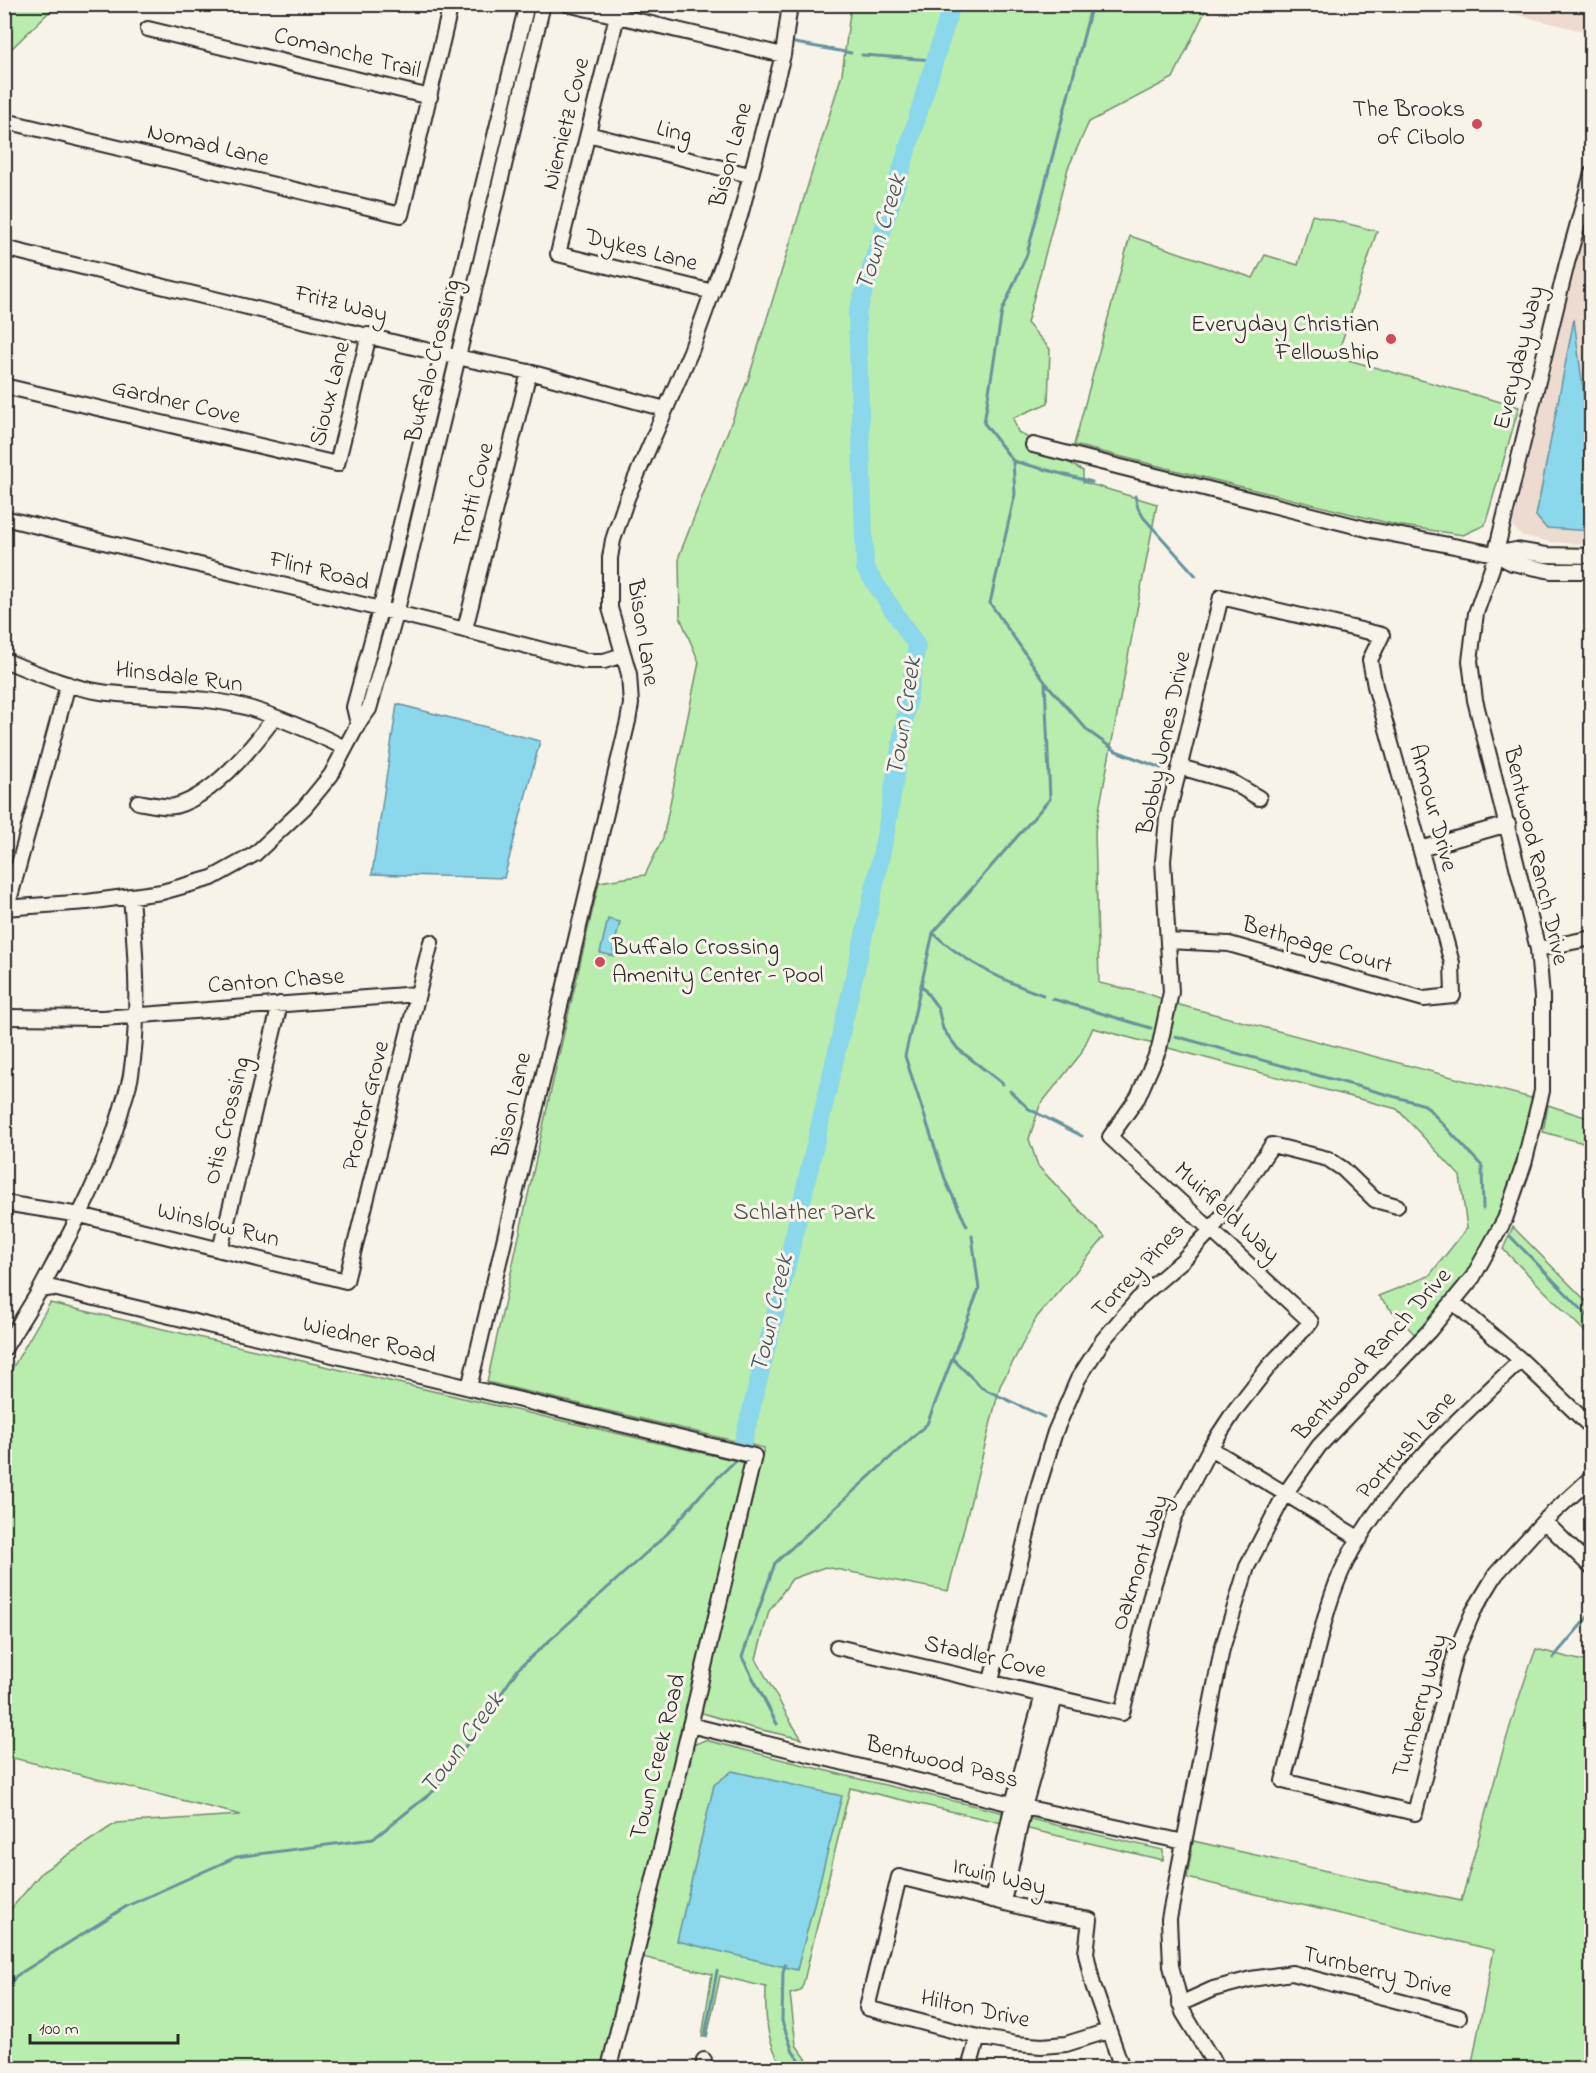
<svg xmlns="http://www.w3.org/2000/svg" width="1596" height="2073" viewBox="0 0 1596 2073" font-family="'Indie Flower',sans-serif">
<rect width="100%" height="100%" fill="#f7f3e8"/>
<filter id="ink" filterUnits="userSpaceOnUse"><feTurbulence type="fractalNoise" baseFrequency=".0167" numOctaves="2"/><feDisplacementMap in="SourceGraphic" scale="12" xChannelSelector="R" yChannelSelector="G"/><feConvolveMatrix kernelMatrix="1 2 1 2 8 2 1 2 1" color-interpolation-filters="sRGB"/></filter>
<g filter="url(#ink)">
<!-- built -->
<path fill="#eedbcf" d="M 1478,5 L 1591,5 L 1591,33 Z
M 1591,205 L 1591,545 L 1551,542 L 1522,536 L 1512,525 Z"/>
<!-- green -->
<path fill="#b9edad" stroke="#728c6c" stroke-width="1.5" d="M 5,4 L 61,4 L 61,5 L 48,13 L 5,55 Z
M 851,5 L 1208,5 L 1173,78 L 1089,122 L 1068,168 L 1027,323 L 1050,349 L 1048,403 L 1013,418 L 1018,432 L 1083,471 L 1083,482 L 1157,504 L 1095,831 L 1099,983 L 1149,994 L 1176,1004 L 1539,1100 L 1524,1164 L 1473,1277 L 1420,1340 L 1378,1296 L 1429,1276 L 1467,1228 L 1460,1176 L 1397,1109 L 1093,1028 L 1080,1055 L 1040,1105 L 1029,1139 L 1038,1166 L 1105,1237 L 1037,1317 L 1000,1386 L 948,1591 L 825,1567 L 792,1579 L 769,1611 L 756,1659 L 792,1724 L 802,1739 L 749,1727 L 699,1712 L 764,1448 L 487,1382 L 557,1063 L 599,882 L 645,875 L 663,838 L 699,662 L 680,617 L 679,556 L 749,377 L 842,74 Z
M 1312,215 L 1377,231 L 1337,357 L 1519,407 L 1485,525 L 1463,535 L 1396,525 L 1074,445 L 1130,236 L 1253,278 L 1265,255 L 1298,265 Z
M 1548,1105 L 1591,1119 L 1591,1145 L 1543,1132 Z
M 1513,1227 L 1591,1306 L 1591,1338 L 1503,1249 Z
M 50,1303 L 746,1463 L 604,2068 L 5,2068 L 5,1916 L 42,1872 L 116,1823 L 241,1815 L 5,1756 L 5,1381 Z
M 1536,1649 L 1591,1663 L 1591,2068 L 1471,2068 L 1494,1950 L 1187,1878 L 1193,1841 L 1461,1901 C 1486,1817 1505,1731 1536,1649 Z
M 705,1740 L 851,1777 L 1163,1850 L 1163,1860 L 850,1788 L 803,1985 L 800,1991 L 790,1994 L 796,2045 L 813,2068 L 784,2068 C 766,2042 765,2018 766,1987 L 720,1976 L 707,2037 L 702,2037 L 712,1974 L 638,1956 L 693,1745 Z"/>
<!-- water -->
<path fill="#8bd7eb" stroke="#65929e" stroke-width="1.5" d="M 1574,319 L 1591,451 L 1591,531 L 1546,528 L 1536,516 Z
M 397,704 L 540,741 L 504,878 L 372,874 Z
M 608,919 L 620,922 L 613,951 L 616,952 L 615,956 L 600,953 Z
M 732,1771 L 842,1796 L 797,1970 L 677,1941 L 714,1785 Z"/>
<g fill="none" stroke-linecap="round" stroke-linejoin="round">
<!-- stream -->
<path stroke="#65929e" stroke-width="3" d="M 795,43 L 851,53
M 862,55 L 934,60
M 1013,461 L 1092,482
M 1135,496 L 1138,508 L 1144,518 L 1196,576
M 1045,682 L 1088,731 L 1116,751 L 1161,768
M 933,933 C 964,962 1003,981 1043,995
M 921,985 L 938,1008 L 943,1029 L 958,1049 L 1003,1084
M 1053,999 L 1151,1028
M 1175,1036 L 1425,1105 L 1482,1166 L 1483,1209
M 1010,1091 L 1029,1109 L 1082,1136
M 967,1226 L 946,1182 L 905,1056 L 933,933 L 1050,799 L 1045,682 L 990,603 L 1015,494 L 1013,461 L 984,423 L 1002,311 L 1027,254 L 1092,4
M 1510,1236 L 1592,1320
M 953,1359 L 982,1388 L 1044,1417
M 1553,1658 L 1592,1612
M 777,1724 L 742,1657 L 775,1563 L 927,1424 L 979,1289 L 972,1236
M 785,1965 L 783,1972 L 782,2021 L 793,2052 L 805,2068
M 4,1993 L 16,1976 L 127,1906 L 236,1857 L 373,1839 L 436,1789 L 518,1669 L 667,1534 L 703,1492 L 737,1459
M 705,2036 L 717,1971"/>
<!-- river -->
<path stroke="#8bd7eb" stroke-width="18" d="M 743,1442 L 781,1291 L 866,926 L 886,832 L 917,646 L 865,568 L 857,314 L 952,4"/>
<!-- minor casing -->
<g stroke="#2b2b2b" stroke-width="18">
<path id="minor" d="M 567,4 L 783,55
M 620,4 L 558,254 L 713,292
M 148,29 L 430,97
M 4,123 L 5,121 L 401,215 L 451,4
M 588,134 L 749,175
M 4,248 L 442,354 L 529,372 L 665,409
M 4,386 L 337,464 L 369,335
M 1033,445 L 1371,530 L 1495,554 L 1516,550 L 1546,555 L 1592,556
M 4,518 C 198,565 393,610 585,661 L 604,661 L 623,655
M 1495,554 L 1512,563 L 1551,571 L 1592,571
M 465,629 L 529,372
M 4,660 C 36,673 67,687 101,692 C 151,699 203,694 252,709 C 284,719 315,733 345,748
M 358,724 L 354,707 L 380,610 L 527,4
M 1180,767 L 1232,782 L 1259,798
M 138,802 C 149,804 165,808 175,806 C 213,796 252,748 274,718
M 1420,849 L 1508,824
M 4,908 L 87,902 L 162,892 L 212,878 L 255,854 L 304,808 L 331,775 L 358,724 L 369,709 L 396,614 L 543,4
M 7,908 L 68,684
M 1538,949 L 1592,938
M 4,1017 L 103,1018 L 418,994
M 4,1203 L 80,1215 L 346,1281 L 431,942
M 220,1250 L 280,1004
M 40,1290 C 71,1232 103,1175 121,1111 C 124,1099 129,1087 131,1075 C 140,1015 136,957 131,897
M 1453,1302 L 1521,1360 L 1592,1428
M 4,1349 L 40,1290 L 53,1288 L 754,1456 L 609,2068
M 1521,1360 C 1457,1421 1387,1481 1346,1562 C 1331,1592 1323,1625 1315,1657 C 1304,1699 1294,1740 1283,1781 L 1415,1813 L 1455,1654 L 1473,1612 L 1496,1574 L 1544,1521 L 1592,1477
M 469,1388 L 628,721 L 631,704 L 629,674 L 610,608 L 610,558 L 613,540 L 627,498 L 691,351 L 740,216 L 783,55 L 790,4
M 1210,1448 L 1360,1539
M 1544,1521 L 1592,1568
M 837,1647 L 1122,1713 L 1154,1583 L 1174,1518 L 1210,1448 L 1235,1410 L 1270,1365 L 1311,1322 L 1110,1137 L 1138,1097 L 1159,1049 L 1171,992 L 1163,861 L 1167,818 L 1221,597 L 1382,635 L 1370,660 L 1375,686 L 1452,963 L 1453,996 L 1424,999 L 1229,944 L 1168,941
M 991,1681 L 1039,1484 L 1055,1432 L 1078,1379 L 1103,1340 L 1138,1299 L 1183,1260 L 1211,1230 L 1235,1199 L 1272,1145 L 1328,1159 L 1343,1169 L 1375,1200 L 1397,1206
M 690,1725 L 1024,1807 L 1184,1842
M 992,1900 L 1013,1803 L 1043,1695
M 1003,1902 L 1024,1807 L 1055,1698
M 1180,2004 L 1213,1989 L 1251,1979 L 1292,1973 L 1459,2017
M 1108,2031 L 1066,2044 L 1042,2046 L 1016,2044 L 978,2037 L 867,2008 L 899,1877 L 1046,1913 L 1090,1920 L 1086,1953 L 1093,1985 L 1122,2068
M 704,2068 L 704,2060
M 969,2068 L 978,2037
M 1217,2068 L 1183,2012 L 1171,1966 L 1169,1919 L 1222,1649 L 1247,1567 L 1285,1494 L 1319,1446 L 1429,1331 L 1473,1277 L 1505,1219 L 1524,1164 L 1542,1091 L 1542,997 L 1538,949 L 1475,700 L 1470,661 L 1476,613 L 1492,568 L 1567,263 L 1592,173"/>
</g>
<!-- minor -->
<use href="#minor" stroke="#f7f3e8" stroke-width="14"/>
</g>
</g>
<!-- markers -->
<g fill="#d1495b" stroke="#f7f3e8" stroke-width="2">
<circle cx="1477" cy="124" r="6"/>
<circle cx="1391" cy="339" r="6"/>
<circle cx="600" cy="962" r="6"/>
</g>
<g text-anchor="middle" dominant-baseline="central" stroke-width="6" stroke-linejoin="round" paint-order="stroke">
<!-- street labels -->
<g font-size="24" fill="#2b2b2b" stroke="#f7f3e8">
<text transform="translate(347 54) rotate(14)">Comanche Trail</text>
<text transform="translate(567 124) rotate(-76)">Niemietz Cove</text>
<text transform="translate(674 133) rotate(14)">Ling</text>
<text transform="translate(208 146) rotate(13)">Nomad Lane</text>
<text transform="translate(732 155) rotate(-75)">Bison Lane</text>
<text transform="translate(641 251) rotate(14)">Dykes Lane</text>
<text transform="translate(341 305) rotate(14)">Fritz Way</text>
<text transform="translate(1520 358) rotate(-76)">Everyday Way</text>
<text transform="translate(434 361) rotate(-76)">Buffalo Crossing</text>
<text transform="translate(331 394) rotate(-76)">Sioux Lane</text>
<text transform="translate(176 403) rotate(13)">Gardner Cove</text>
<text transform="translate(475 495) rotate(-76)">Trotti Cove</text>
<text transform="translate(319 572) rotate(14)">Flint Road</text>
<text transform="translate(642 633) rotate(81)">Bison Lane</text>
<text transform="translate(179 678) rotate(7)">Hinsdale Run</text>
<text transform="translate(1165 743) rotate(-78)">Bobby Jones Drive</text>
<text transform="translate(1432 808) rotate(75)">Armour Drive</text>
<text transform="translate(1535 856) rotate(77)">Bentwood Ranch Drive</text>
<text transform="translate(1317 946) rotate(16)">Bethpage Court</text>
<text transform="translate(276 982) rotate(-4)">Canton Chase</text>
<text transform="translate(513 1105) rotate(-77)">Bison Lane</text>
<text transform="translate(367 1106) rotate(-76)">Proctor Grove</text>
<text transform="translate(228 1121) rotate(-76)">Otis Crossing</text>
<text transform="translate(1226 1213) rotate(43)">Muirfield Way</text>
<text transform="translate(218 1226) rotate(14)">Winslow Run</text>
<text transform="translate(1139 1271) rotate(-46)">Torrey Pines</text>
<text transform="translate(369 1341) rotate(14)">Wiedner Road</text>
<text transform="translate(1373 1355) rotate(-48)">Bentwood Ranch Drive</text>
<text transform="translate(1407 1446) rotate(-48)">Portrush Lane</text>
<text transform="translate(1141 1563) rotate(-72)">Oakmont Way</text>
<text transform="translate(985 1658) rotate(13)">Stadler Cove</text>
<text transform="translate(1421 1706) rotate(-74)">Turnberry Way</text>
<text transform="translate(659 1757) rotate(-76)">Town Creek Road</text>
<text transform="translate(942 1763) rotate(14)">Bentwood Pass</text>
<text transform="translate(999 1878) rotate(14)">Irwin Way</text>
<text transform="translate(1377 1973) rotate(14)">Turnberry Drive</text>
<text transform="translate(975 2010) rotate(12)">Hilton Drive</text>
</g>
<!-- poi labels -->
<g font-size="24" fill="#2b2b2b" stroke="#f7f3e8" text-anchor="end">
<text x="1465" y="110">The Brooks<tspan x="1465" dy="28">of Cibolo</tspan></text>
<text x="1379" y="325">Everyday Christian<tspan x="1379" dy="28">Fellowship</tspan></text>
<text x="612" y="948" text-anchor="start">Buffalo Crossing<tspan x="612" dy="28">Amenity Center - Pool</tspan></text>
</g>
<!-- park labels -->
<g font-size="24" fill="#475245" stroke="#f7f3e8">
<text x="804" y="1213">Schlather Park</text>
</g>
<!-- water labels -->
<g font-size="26" font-style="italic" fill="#43565b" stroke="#f7f3e8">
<text transform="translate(882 233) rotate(-73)">Town Creek</text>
<text transform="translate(905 717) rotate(-81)">Town Creek</text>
<text transform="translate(773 1314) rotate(-77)">Town Creek</text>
<text transform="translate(463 1744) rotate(-53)">Town Creek</text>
</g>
</g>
<!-- margin -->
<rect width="1596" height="2073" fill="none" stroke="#f7f3e8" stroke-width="24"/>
<rect x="12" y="12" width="1572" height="2049" fill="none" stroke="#2b2b2b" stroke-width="2" filter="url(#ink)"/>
<!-- scale -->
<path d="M30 2034v9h148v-9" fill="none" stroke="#2b2b2b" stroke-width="3"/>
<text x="39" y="2034" font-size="18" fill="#2b2b2b" stroke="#f7f3e8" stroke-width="4.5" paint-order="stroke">100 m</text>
</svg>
